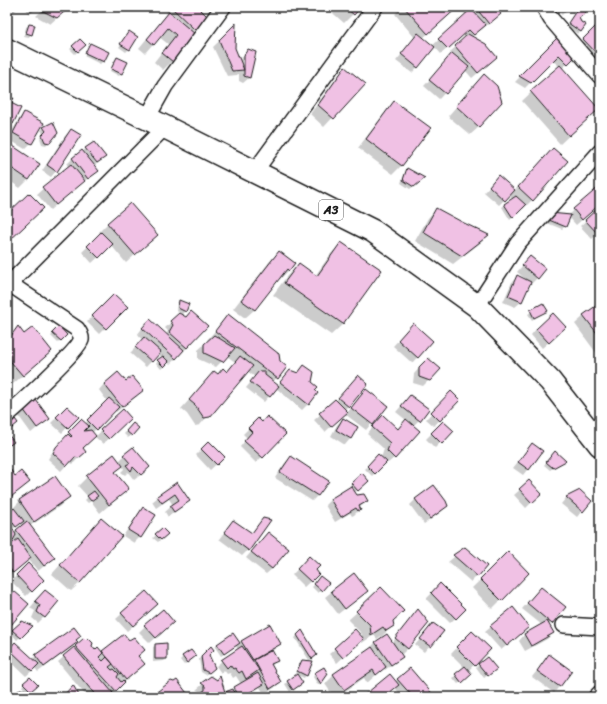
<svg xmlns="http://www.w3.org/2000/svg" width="607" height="704" viewBox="0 0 607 704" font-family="Sriracha,sans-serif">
<rect width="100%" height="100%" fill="#fff"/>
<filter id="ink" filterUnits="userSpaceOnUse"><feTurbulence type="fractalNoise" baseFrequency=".025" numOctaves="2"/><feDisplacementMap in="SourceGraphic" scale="8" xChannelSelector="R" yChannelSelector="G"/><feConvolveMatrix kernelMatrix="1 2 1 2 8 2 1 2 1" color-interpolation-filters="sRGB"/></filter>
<g filter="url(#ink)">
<!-- shadow -->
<path fill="#0003" fill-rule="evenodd" d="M 12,7 L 18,7 L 14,12 L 11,9 Z
M 24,7 L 38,7 L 30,14 Z
M 46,7 L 69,7 L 50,24 L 36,16 Z
M 172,7 L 196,7 L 206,17 L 192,32 L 172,61 L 163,70 L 154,62 L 168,44 L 159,37 L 145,53 L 139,48 L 167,14 L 166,13 Z
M 326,7 L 360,7 L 344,23 Z
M 402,7 L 458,7 L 423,38 L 432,46 L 466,15 L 459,7 L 493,7 L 491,22 L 471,37 L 490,63 L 472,78 L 465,70 L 439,99 L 424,86 L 452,55 L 450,52 L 466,38 L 463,35 L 441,54 L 435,47 L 412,73 L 396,61 L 415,38 L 395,14 Z
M 560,7 L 569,7 L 562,15 L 557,11 Z
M 576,12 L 578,18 L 585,25 L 578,34 L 566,26 Z
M 600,24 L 600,63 L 597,65 L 575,48 Z
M 29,25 L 31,34 L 29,37 L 24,36 L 26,27 Z
M 235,26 L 234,48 L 239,61 L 248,50 L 255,52 L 249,78 L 243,83 L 239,81 L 239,73 L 237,75 L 227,76 L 213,47 Z
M 129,32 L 129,49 L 126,52 L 119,47 Z
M 557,39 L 574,56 L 562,69 L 589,117 L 560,144 L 522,101 L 559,66 L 552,60 L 525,88 L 515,82 Z
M 80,40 L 84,45 L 75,54 L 70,49 Z
M 90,45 L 103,61 L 100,64 L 84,56 Z
M 117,58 L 121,73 L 119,76 L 110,71 L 114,61 Z
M 345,68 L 364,84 L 324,127 L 310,114 L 337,77 Z
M 476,84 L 479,127 L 470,135 L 448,116 Z
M 7,101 L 19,109 L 12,123 L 7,128 Z
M 394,102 L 402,165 L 393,174 L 358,148 L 386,111 Z
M 24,113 L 31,143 L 25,149 L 8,139 L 19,119 Z
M 52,123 L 49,142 L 46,145 L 42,144 L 40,138 L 44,135 L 41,130 Z
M 71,130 L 56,171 L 51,177 L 42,171 L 65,136 Z
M 7,143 L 29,179 L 20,188 L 7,179 Z
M 86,149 L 102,160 L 94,166 L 92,176 L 81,183 L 50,210 L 37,194 L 68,167 L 67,164 L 72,159 Z
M 545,158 L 567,161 L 532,200 L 523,209 L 522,208 L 510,220 L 502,207 L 513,200 L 509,195 L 499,205 L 484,192 L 498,177 L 514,191 Z
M 408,169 L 421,181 L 410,189 L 401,183 L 405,172 Z
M 7,186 L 10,189 L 7,193 Z
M 600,187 L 600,204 L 576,225 L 569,217 L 565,226 L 562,229 L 547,223 L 548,217 L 568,216 Z
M 600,208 L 600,232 L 592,239 L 580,226 Z
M 436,209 L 488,236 L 479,244 L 453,264 L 415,241 L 428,218 Z
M 108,223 L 148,243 L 126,263 L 111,245 L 92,263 L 82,252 L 101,234 L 99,232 Z
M 600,239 L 600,246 L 596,242 Z
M 341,243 L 343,324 L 331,335 L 273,295 L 287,276 L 299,264 L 315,276 L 330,255 Z
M 279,252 L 289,270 L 280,279 L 279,278 L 254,310 L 245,318 L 233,309 L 270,261 Z
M 530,257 L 537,278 L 531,284 L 530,282 L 521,302 L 515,307 L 503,302 L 512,282 L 517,277 L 528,281 L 517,272 Z
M 114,295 L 126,307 L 99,334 L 87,322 Z
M 179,301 L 185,311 L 181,315 L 206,326 L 187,348 L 170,364 L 168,362 L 161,369 L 156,363 L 163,358 L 158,354 L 146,367 L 130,353 L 143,340 L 137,335 L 144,326 L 166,335 L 168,331 L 165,328 L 181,313 L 176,311 L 177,303 Z
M 543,304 L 547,310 L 532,320 L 528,314 Z
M 600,304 L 600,358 L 575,324 L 584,316 Z
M 228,316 L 286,367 L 273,382 L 277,386 L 290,371 L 297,373 L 304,366 L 308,404 L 302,410 L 276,388 L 264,402 L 246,388 L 255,377 L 247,371 L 200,425 L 195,426 L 187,414 L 181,409 L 206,381 L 226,372 L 235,362 L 227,356 L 216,367 L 198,359 L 198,350 L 208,341 L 207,340 Z
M 18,328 L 24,335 L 51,351 L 13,384 L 7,376 L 7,339 Z
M 59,328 L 66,335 L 58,343 L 51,336 Z
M 536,329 L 559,333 L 542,348 L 531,335 Z
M 407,331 L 432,341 L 412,363 L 393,346 Z
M 422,365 L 429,380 L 423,386 L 413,383 L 414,374 Z
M 352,382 L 348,406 L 344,410 L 347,413 L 366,390 L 386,406 L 366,430 L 345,414 L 325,432 L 314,420 L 336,401 Z
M 104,384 L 137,396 L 116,412 L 115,410 L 92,433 L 81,448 L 84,452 L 73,464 L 69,462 L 61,471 L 48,459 L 51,454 L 81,420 L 85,424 L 107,401 L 99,390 Z
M 451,393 L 459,400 L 434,426 L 426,419 Z
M 410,396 L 419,420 L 413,426 L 394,458 L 388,463 L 386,461 L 372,476 L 365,469 L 378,456 L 381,458 L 384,449 L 367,434 L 377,422 L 397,430 L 406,420 L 396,412 Z
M 67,407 L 77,417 L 62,433 L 51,423 Z
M 24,410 L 49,418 L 31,433 L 18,415 Z
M 123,411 L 130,418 L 103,444 L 95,437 Z
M 258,419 L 262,423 L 284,434 L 256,463 L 240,447 L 247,438 L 243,434 Z
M 343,419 L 357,428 L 350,439 L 345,445 L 331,436 L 337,425 Z
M 443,422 L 452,431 L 435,448 L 426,439 Z
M 133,424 L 137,428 L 128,438 L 124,434 Z
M 209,442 L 224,457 L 210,470 L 196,455 Z
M 532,444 L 542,451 L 523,475 L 513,468 Z
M 552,455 L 564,461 L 550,470 L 544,465 Z
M 124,456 L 143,473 L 134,480 L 128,472 L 125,475 L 121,472 L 124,469 L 122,465 L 115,472 L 128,489 L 100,513 L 91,501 L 88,503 L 85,500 L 88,497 L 78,486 L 87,477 L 118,462 Z
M 291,457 L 327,481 L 317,496 L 312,501 L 275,478 L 285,463 Z
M 7,473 L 29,482 L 7,500 Z
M 55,477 L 68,497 L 60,506 L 30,526 L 54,558 L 38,571 L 28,559 L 7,578 L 7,534 L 10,532 L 7,529 L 7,515 L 12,511 L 11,510 L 20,501 ZM 20,523 L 22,526 L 14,533 L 12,530 ZM 12,539 L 15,542 L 8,547 Z
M 529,482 L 540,494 L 526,508 L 514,495 Z
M 177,484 L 189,501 L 168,517 L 165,512 L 173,505 L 169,499 L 156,508 L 152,502 L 158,497 Z
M 352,484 L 365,484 L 355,492 L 357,496 L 367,501 L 359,508 L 360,509 L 354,515 L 352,516 L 350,513 L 335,522 L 325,505 L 330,500 L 350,487 L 349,486 Z
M 580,492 L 582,511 L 577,517 L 561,504 L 566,498 Z
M 416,499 L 446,506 L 441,512 L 424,524 L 410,505 Z
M 143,508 L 140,537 L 134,543 L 123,536 L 138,514 Z
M 101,519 L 80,583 L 71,591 L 52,574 Z
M 264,519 L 248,550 L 242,556 L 219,539 L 233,521 L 251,534 Z
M 162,529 L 167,534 L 158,542 L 153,538 Z
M 262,539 L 272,569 L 266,574 L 246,558 Z
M 465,548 L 477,576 L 471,582 L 448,562 Z
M 508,553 L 528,573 L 492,609 L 472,588 Z
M 309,557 L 315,570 L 318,574 L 304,587 L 292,575 Z
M 28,565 L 43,580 L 26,596 L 11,581 Z
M 354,574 L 367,591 L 338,614 L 325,597 Z
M 321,578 L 327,583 L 318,593 L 312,587 Z
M 440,585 L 465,609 L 450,623 L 426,599 Z
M 541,588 L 551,623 L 549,625 L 553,633 L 547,639 L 525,651 L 519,641 L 524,635 L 542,625 L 522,609 Z
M 146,592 L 151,610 L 127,631 L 116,619 Z
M 7,595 L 28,604 L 7,628 Z
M 39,597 L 44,617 L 38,623 L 32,618 L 35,611 L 30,608 Z
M 357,612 L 392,621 L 393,626 L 382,636 L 392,643 L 413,616 L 408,648 L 402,654 L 398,651 L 402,657 L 385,670 L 384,668 L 367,683 L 364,678 L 337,697 L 334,697 L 325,684 L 334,675 L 371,649 L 370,648 L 375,643 L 382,638 L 381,636 L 377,639 L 374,635 L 362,643 L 362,640 L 337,663 L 329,654 L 335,649 L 355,631 L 362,638 L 362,634 L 348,620 Z
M 22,622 L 31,626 L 17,640 L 11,633 Z
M 173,622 L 150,643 L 139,632 L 145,626 Z
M 491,627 L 522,633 L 501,650 L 485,632 Z
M 428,630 L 442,631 L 424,652 L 415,645 Z
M 472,632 L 489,649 L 468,671 L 468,677 L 458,684 L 453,678 L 465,668 L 451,654 Z
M 299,634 L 314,658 L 309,660 L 295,638 Z
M 124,635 L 144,664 L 108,697 L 87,697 L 58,662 L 84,639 L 95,651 L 101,653 Z
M 232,635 L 239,644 L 242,641 L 280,644 L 272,651 L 277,661 L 271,666 L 280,682 L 274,688 L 264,694 L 260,687 L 245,697 L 198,697 L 199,695 L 199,691 L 196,690 L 211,677 L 225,693 L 232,691 L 241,684 L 236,676 L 233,678 L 230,673 L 227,674 L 224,670 L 221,673 L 216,666 L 222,661 L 238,650 L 236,646 L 221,656 L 215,647 Z
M 75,640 L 76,642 L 71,648 L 38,672 L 35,668 L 26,676 L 7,658 L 7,651 L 15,643 L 33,659 L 36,656 Z
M 156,645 L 166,659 L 164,661 L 153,662 L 153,647 Z
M 211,647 L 208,655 L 213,668 L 206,675 L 201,672 L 199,659 Z
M 549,656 L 571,671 L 554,693 L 532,677 Z
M 183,657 L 192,658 L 184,665 L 180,660 Z
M 302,661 L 306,675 L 304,678 L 295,674 L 299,664 Z
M 479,665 L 493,671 L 484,678 L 476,667 Z
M 315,674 L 321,683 L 318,685 L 313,677 Z
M 297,675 L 302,683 L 290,692 L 285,684 Z
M 30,678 L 36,685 L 28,693 L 27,691 L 26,697 L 14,697 L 20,690 L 25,690 L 22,686 Z
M 398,679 L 434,697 L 403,697 L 395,688 L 384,697 L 363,697 L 395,682 Z"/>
<!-- building -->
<path fill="#f0c1e4" stroke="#1c1c1c" d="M 44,7 L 70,7 L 57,18 L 41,10 Z
M 171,7 L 198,7 L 208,17 L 195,30 Z
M 345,7 L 361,7 L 354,15 Z
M 404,7 L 458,7 L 428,34 Z
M 475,7 L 495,7 L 501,14 L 489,24 Z
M 578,8 L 586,13 L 579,18 L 581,22 L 586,25 L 581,32 L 568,23 Z
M 471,9 L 486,25 L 474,35 L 469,30 L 448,49 L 438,39 Z
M 169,12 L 195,34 L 173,62 L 162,53 L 176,35 L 168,28 L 154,45 L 147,39 Z
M 600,22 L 600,57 L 583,39 Z
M 236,23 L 235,48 L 244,70 L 232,71 L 219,40 Z
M 29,24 L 35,25 L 32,35 L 26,33 Z
M 129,31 L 138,37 L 130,50 L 120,44 Z
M 418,33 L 435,47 L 418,68 L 401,54 Z
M 468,34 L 486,44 L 497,57 L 478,73 L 455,46 Z
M 557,38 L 576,56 L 568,64 L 559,55 L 531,83 L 519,76 Z
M 80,39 L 86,45 L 78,52 L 72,46 Z
M 90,43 L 109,52 L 104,62 L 85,53 Z
M 248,49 L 256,52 L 250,78 L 244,76 L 244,55 Z
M 452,53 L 469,67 L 446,94 L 429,80 Z
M 117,57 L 128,62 L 122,74 L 111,69 Z
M 560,65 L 599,109 L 569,136 L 530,91 Z
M 345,67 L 366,84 L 334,119 L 318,105 Z
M 484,74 L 497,86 L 502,102 L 479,127 L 456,106 Z
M 14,98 L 11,103 L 21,108 L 13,124 L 7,121 L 7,100 Z
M 394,101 L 431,128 L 402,166 L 366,139 Z
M 24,112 L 44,123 L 32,144 L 13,133 Z
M 53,122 L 58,133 L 50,143 L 45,142 L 42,135 L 46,131 L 43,127 Z
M 71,129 L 81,135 L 57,172 L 47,165 Z
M 7,142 L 40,164 L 29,180 L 7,165 Z
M 94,142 L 106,157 L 97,163 L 85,148 Z
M 553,148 L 568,161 L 533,201 L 518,187 Z
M 82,150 L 99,171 L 88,179 L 72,158 Z
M 71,164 L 85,181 L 56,205 L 42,187 Z
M 407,168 L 425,178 L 414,187 L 403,180 Z
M 498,175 L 515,190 L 505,201 L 489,186 Z
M 600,186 L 600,204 L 582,220 L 573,209 Z
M 29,193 L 44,208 L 7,243 L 7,214 Z
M 516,196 L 526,205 L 513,218 L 504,204 Z
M 130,203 L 158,235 L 135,255 L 107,223 Z
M 600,206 L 600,232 L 598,234 L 585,220 Z
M 436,208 L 462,222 L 489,235 L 462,256 L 423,232 Z
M 550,213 L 571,215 L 566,227 L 549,220 Z
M 101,232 L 113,244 L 99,258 L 87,246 Z
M 341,242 L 382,270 L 343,324 L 284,283 L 299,263 L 317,276 Z
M 279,251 L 295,263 L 289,271 L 287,269 L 255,310 L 241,300 Z
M 530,256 L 546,269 L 538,279 L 522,265 Z
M 517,275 L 531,282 L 522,302 L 508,296 Z
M 114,294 L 128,307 L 106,329 L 92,316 Z
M 179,300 L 189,304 L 186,312 L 178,308 Z
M 543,303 L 548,311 L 534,318 L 530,310 Z
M 600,303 L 600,337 L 583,315 Z
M 191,311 L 208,326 L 187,348 L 169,332 L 173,325 L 170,321 L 179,313 L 186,317 Z
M 553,313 L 566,327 L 549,343 L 536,329 Z
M 228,314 L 279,354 L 280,361 L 287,367 L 278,379 L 215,331 Z
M 150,319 L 184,350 L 176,359 L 142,328 Z
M 413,323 L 433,341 L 418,358 L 398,340 Z
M 18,326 L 24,334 L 33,327 L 52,351 L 23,376 L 11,362 L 8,340 Z
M 59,326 L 67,335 L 61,341 L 52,333 Z
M 214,335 L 235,348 L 223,362 L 204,353 L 204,344 Z
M 144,337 L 161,352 L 152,362 L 135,347 Z
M 163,356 L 169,362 L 164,367 L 157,360 Z
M 240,356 L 253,366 L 210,417 L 204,418 L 195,405 L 189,400 L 214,371 L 218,374 L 223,368 L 227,372 Z
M 428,358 L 441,369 L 430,381 L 419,377 L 419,367 Z
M 304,365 L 314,372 L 312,382 L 318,387 L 315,390 L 318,393 L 309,405 L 280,382 L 290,370 L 298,373 Z
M 259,371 L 265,371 L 265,375 L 279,386 L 270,397 L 250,382 Z
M 118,372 L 126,381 L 132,376 L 144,390 L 122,407 L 104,384 Z
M 358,375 L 368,384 L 349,407 L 338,398 Z
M 366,389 L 388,406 L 373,425 L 351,408 Z
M 451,391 L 460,400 L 440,421 L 431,412 Z
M 410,395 L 429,409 L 420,421 L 401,406 Z
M 109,398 L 119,407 L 97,430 L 87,420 Z
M 335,399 L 348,412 L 331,427 L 319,413 Z
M 36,400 L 50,419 L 37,428 L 23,409 Z
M 67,406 L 79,417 L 68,428 L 56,417 Z
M 123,409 L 131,418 L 109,439 L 100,430 Z
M 12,415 L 18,423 L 7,432 L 7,419 Z
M 383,415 L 398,429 L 406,419 L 420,431 L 395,459 L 387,451 L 390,443 L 372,427 Z
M 267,416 L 286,434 L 263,458 L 244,441 L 252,432 L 248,428 L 258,418 L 262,422 Z
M 343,418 L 358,427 L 351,439 L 336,430 Z
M 81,419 L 89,426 L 84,431 L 91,430 L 96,436 L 83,448 L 86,452 L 79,458 L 75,457 L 67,466 L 53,453 L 56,447 L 68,434 L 71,437 L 72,436 L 68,432 Z
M 443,421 L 454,431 L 442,444 L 431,433 Z
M 133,423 L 139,428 L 132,436 L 126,431 Z
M 7,433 L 14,442 L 7,447 Z
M 209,441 L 225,457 L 217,465 L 201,449 Z
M 532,443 L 543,451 L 529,470 L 518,462 Z
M 133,447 L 150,467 L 141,475 L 133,467 L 131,471 L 126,465 L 130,463 L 123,455 Z
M 555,451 L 566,461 L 553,468 L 546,462 Z
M 114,454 L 123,466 L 115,472 L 129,489 L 109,505 L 86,476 Z
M 378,454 L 387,462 L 375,474 L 367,466 Z
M 291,456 L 329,481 L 318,496 L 280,472 Z
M 10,469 L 15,476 L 21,471 L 30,482 L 7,500 L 7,472 Z
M 362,473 L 369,481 L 358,491 L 351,483 Z
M 55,476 L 70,497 L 34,522 L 19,500 Z
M 529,480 L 542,494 L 532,503 L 519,489 Z
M 177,482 L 190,501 L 174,512 L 170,506 L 179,500 L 175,494 L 162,503 L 157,496 Z
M 434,485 L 446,501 L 448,506 L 430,519 L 415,499 Z
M 351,486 L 357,495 L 364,494 L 368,501 L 359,506 L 361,510 L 358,511 L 356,508 L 341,517 L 330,499 Z
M 580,490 L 592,501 L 583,512 L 566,497 Z
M 94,491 L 98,496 L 91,501 L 87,496 Z
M 143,507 L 156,515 L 141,538 L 128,530 Z
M 14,508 L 24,521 L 16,527 L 13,523 L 7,529 L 7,514 Z
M 101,518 L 122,536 L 80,583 L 60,565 Z
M 263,518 L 271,520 L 249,551 L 224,532 L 233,520 L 252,533 Z
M 27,521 L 55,558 L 44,566 L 16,530 Z
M 162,528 L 168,534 L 161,540 L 155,534 Z
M 13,529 L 16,535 L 11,544 L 18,539 L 31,558 L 13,573 L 7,565 L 7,532 Z
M 268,532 L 289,549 L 272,569 L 251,552 Z
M 465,547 L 487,566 L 478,577 L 453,555 Z
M 508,551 L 529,573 L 502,601 L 480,579 Z
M 309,556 L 320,566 L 316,570 L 319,574 L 311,582 L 297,569 Z
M 28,563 L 44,580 L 32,592 L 16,575 Z
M 354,573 L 368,591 L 345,609 L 331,591 Z
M 320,576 L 329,583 L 322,591 L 314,584 Z
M 440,583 L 466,609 L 456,619 L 431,593 Z
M 381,587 L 404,611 L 393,621 L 394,626 L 386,631 L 383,627 L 371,635 L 370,625 L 356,611 Z
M 541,587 L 566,607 L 552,624 L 527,603 Z
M 45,590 L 59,601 L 45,618 L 37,612 L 40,605 L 35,601 Z
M 14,591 L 29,604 L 11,625 L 7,622 L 7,594 L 10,596 Z
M 146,591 L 158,604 L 133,626 L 121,613 Z
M 513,607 L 529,627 L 507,646 L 490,626 Z
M 163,609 L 174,622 L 156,638 L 144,625 Z
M 418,609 L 429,623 L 408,649 L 395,638 Z
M 22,621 L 33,626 L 21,638 L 12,630 Z
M 547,621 L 554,633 L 531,646 L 524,634 Z
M 433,623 L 444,631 L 431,647 L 420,639 Z
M 270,624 L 281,644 L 253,660 L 241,641 Z
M 74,627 L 81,636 L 76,640 L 78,642 L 44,667 L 35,655 Z
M 355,629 L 364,639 L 343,658 L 334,648 Z
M 302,630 L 317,655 L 312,659 L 297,635 Z
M 472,631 L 491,649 L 475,666 L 456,647 Z
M 233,633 L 240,643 L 224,654 L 217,644 Z
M 124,634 L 129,640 L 134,637 L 145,650 L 138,656 L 145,664 L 126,680 L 102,651 Z
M 387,634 L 403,657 L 391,665 L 375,642 Z
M 84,638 L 86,640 L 88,638 L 93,643 L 92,646 L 95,650 L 98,647 L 103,653 L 99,657 L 103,661 L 107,657 L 113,664 L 109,667 L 112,670 L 114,669 L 119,674 L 117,677 L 121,682 L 123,680 L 125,682 L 116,691 L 75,646 Z
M 15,642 L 39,664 L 32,671 L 9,649 Z
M 167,643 L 167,659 L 155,659 L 155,644 Z
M 211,646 L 214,650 L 209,655 L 215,668 L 209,673 L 203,670 L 201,656 Z
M 242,646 L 259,670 L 246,679 L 242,671 L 239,673 L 235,668 L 233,669 L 230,665 L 227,668 L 221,660 Z
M 74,647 L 113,693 L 108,697 L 97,697 L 63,656 Z
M 372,647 L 386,667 L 376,675 L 373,670 L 344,690 L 333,674 Z
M 191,650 L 196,656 L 187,663 L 182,656 Z
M 272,650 L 278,661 L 271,664 L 281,682 L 270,689 L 254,660 Z
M 549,654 L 572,671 L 560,687 L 537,671 Z
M 487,657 L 497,669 L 488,676 L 478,664 Z
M 302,660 L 313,661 L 307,676 L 297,671 Z
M 465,666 L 472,674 L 462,683 L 455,674 Z
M 324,667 L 328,674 L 321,684 L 314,673 Z
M 410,668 L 435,697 L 413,697 L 397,679 Z
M 258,673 L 264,684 L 242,697 L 239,697 L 234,687 Z
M 297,674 L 303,683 L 293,690 L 287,681 Z
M 390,674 L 399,685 L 384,697 L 362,697 Z
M 211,676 L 217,680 L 220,676 L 225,692 L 233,689 L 235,697 L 205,697 L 202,692 L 205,690 L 205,686 L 201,683 Z
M 30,677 L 38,685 L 31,691 L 23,683 Z
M 177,680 L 190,697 L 154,697 L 153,695 L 171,681 L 174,682 Z
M 73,685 L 80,697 L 66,697 L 64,695 Z
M 20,689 L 25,690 L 28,693 L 27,697 L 16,697 L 16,693 Z"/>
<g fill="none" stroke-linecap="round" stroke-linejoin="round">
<!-- minor casing -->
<g stroke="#1c1c1c" stroke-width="18">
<path id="minor" d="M 544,7 L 551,19 L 600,76
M 147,118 L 165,86 L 223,7
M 255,171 L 375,7
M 7,286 L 165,127
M 477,306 L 518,243 L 600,152
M 7,415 C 19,405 78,351 81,340 C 82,336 79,332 77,329 L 10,284
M 564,625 L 600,627
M 596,697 L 600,693"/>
</g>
<!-- highway casing -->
<g stroke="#1c1c1c" stroke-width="25">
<path id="highway" d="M 7,50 L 165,127 L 373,231 L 477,306 L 550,381 L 600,445"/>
</g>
<!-- minor -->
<use href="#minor" stroke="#fff" stroke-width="15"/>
<!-- highway -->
<use href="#highway" stroke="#fff" stroke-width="22"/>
</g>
</g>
<g text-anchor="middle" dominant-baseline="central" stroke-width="4" stroke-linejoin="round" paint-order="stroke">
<!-- shield labels -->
<rect fill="#fff" stroke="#606060" stroke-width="1" x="319" y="200" width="24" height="20" rx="3"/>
<g font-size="12" font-weight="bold" fill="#1c1c1c">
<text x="331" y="210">A3</text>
</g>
</g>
<!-- margin -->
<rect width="607" height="704" fill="none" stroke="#fff" stroke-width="24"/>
<rect x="12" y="12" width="583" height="680" fill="none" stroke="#1c1c1c" stroke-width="1.5" filter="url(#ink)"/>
</svg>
